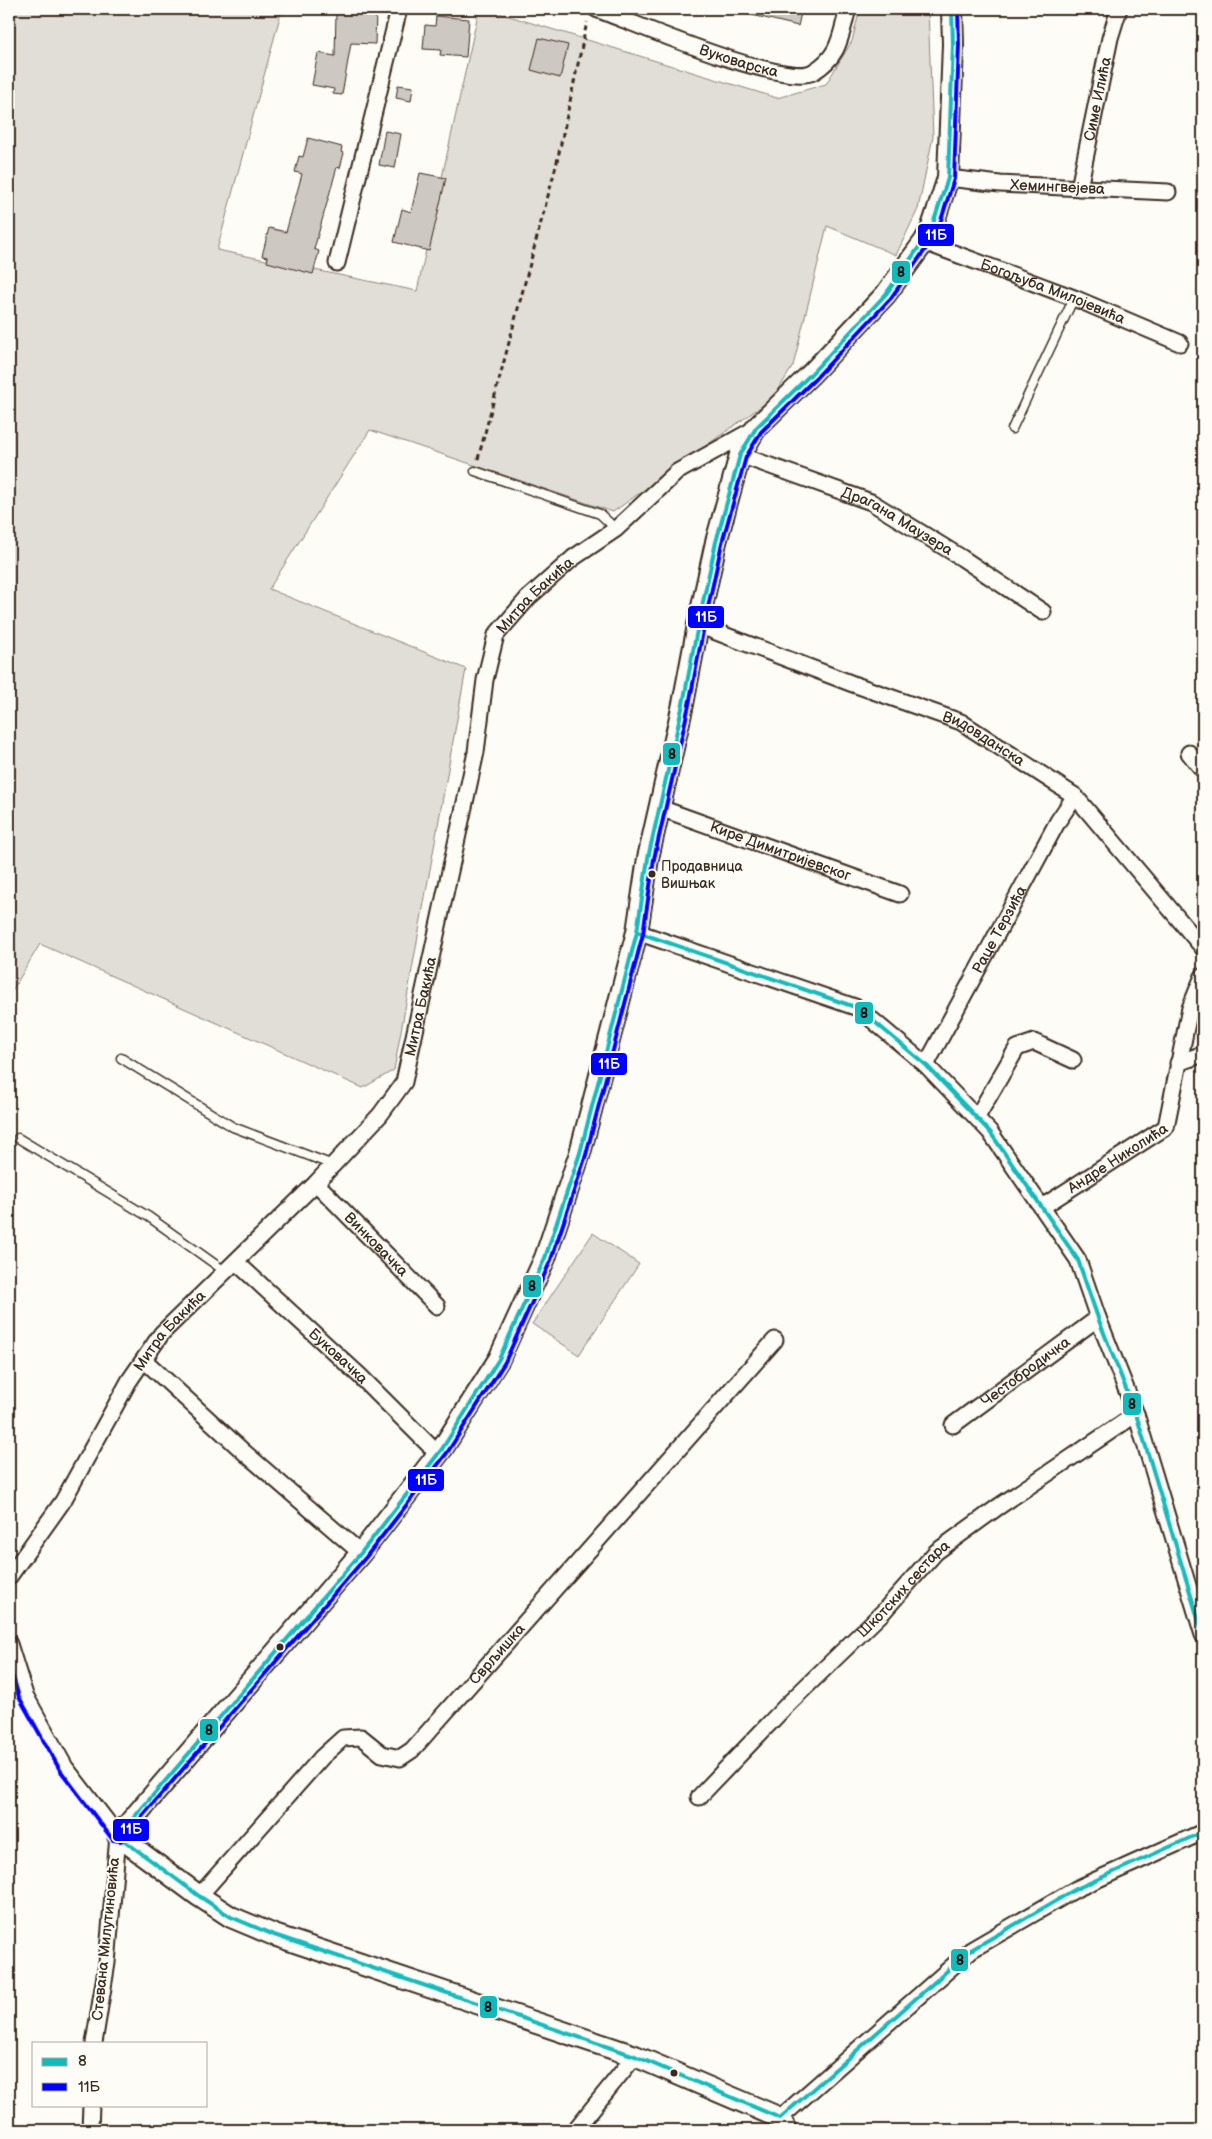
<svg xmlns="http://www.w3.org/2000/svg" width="1212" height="2139" viewBox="0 0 1212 2139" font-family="'Balsamiq Sans',sans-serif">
<rect width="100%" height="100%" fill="#fdfcf7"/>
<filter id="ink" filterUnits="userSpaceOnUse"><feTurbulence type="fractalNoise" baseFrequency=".02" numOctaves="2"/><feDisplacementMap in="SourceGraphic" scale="10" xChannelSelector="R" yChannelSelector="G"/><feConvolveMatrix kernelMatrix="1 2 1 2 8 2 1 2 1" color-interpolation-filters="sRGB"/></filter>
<g filter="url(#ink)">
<!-- green -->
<path fill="#e1ded7" stroke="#8e847a" d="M 9,9 L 282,9 L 217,250 L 417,291 L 479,9 L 486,9 L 777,98 L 826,84 L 852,41 L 860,9 L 928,9 L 933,137 L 918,209 L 896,255 L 827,226 L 793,366 L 773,398 L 613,512 L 370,430 L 269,589 L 466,669 L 394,1070 L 363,1088 L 40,944 L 9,996 Z
M 593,1233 L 639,1264 L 579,1355 L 532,1324 Z"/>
<!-- building -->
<path fill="#cdc8c2" stroke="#3b2a1e" d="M 748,9 L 802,9 L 798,26 L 748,14 Z
M 336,12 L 376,13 L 375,44 L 351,43 L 342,95 L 333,94 L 334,89 L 312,85 L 318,53 L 335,56 Z
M 436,16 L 469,19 L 466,57 L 440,55 L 441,50 L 423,49 L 425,25 L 435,26 Z
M 539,38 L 568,45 L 560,78 L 531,70 Z
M 398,85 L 413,87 L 411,101 L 396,98 Z
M 385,131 L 401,134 L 395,168 L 379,165 Z
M 308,138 L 342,147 L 341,152 L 344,153 L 340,168 L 337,167 L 314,249 L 319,251 L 313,274 L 267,262 L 268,257 L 262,256 L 269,228 L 286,232 L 302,174 L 295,172 L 299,156 L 303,157 Z
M 420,173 L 446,178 L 429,251 L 394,242 L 402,209 L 411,212 Z"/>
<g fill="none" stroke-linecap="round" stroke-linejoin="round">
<!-- lane casing -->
<g stroke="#3b2a1e" stroke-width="11">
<path id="lane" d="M 1012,429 L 1074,298
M 475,471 L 600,514 L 616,529
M 121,1058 L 233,1127 L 333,1165
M 18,1138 L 149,1217 L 226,1272"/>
</g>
<!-- street casing -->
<g stroke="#3b2a1e" stroke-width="19">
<g id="street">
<path id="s1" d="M 596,9 C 632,22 784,88 813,72 C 840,56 840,37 848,9"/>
<path id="s2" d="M 948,178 L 1000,184 L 1168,192"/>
<path id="s3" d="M 1079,188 L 1110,38 L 1119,9"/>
<path id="s4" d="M 924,242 L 1074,298 L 1180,343"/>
<path d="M 337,263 L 399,9"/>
<path id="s5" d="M 740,455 L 871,502 L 962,558 L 1043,612"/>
<path id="s6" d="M 698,625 L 853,684 L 961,722 L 1075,796 L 1203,948"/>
<path d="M 1189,753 L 1203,770"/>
<path id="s7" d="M 660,808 L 900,894"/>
<path d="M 637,932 L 858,1008 L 926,1065 L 990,1132 L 1078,1260 L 1098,1318 L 1136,1414 L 1203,1635"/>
<path d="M 1178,1063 L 1203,1054"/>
<path id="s8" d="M 926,1065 L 1058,821 L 1075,796"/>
<path d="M 977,1117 L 1017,1048 L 1034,1042 L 1073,1060"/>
<path id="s9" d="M 316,1183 L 437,1306"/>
<path id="s10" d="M 1042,1207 L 1166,1127 L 1190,1008 L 1203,976"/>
<path id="s11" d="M 236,1262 L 360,1376 L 438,1454"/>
<path d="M 144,1360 L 245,1453 L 361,1553"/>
<path id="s12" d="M 953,1425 L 1098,1318"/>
<path id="s13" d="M 9,1577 L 63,1501 L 129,1381 L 162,1333 L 316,1183 L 380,1115 L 404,1082 L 476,752 L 485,680 L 496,635 L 528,598 L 573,558 L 616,529 L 677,472 L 756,428"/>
<path d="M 9,1644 L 25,1695 L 65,1767 L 118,1836 L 107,1963 L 94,2043"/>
<path id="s14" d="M 699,1797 L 787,1705 L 883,1612 L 936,1552 L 998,1507 L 1136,1414"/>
<path id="s15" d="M 199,1896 L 322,1757 L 343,1738 L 361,1737 L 382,1754 L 400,1758 L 412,1750 L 775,1340"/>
<path d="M 780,2118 L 971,1950 L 1076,1889 L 1203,1832"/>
<path d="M 90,2130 L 91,2105"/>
<path d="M 575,2130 L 635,2056"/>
</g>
</g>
<!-- secondary casing -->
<g stroke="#3b2a1e" stroke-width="24">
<path id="secondary" d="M 786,2130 L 780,2118 L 635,2056 L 274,1935 L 231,1917 L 199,1896 L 118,1836 L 361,1553 L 442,1449 L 499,1359 L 545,1258 L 580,1153 L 637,932 L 648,858 L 683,704 L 698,625 L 716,542 L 740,455 L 756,428 L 810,375 L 886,294 L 924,242 L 931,230 L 948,178 L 953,44 L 952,9"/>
</g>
<!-- path -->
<path stroke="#3b2a1e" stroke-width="3" stroke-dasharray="5 4" stroke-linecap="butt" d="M 478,459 L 557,162 L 587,22"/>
<!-- lane -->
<use href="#lane" stroke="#fdfcf7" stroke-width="8"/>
<!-- street -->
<use href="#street" stroke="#fdfcf7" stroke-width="15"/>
<!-- secondary -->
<use href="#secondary" stroke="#fdfcf7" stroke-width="20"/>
<!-- bus-1 casing -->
<g stroke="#fdfcf7" stroke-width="8">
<path id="bus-1" d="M 952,9 L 953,44 L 948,178 L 931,230 L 886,294 L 810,375 L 756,428 L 740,455 L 716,542 L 698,625 L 683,704 L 648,858 L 637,932 L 580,1153 L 545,1258 L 499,1359 L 442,1449 L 361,1553 L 118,1836 L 199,1896 L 231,1917 L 274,1935 L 635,2056 L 780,2118 L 971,1950 L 1076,1889 L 1203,1832
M 637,932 L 858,1008 L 926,1065 L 990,1132 L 1078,1260 L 1098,1318 L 1136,1414 L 1203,1635"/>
</g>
<!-- bus-2 casing -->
<g stroke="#fdfcf7" stroke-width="8">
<path id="bus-2" d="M 9,1664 L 19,1697 L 60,1770 L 113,1840 L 121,1841 L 366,1557 L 447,1453 L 505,1362 L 551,1260 L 586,1155 L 643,934 L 654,859 L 689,705 L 704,626 L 722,543 L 746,457 L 761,432 L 815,379 L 891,298 L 937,233 L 954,179 L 959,44 L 958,9"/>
</g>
<!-- bus-1 -->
<use href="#bus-1" stroke="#12babc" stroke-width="4"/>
<!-- bus-2 -->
<use href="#bus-2" stroke="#00f" stroke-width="4"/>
</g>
</g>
<!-- markers -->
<g fill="#3b2a1e" stroke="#fdfcf7" stroke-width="2">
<circle cx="652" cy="874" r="4.5"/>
<circle cx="280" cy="1647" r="4.5"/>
<circle cx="674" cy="2073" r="4.5"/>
</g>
<g text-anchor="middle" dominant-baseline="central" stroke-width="4" stroke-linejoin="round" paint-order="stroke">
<!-- bus labels -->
<g font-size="14" fill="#3b2a1e" stroke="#fdfcf7" text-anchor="start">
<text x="661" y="866">Продавница<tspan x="661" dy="17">Вишњак</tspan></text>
</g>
<!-- street labels -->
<g font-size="15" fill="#3b2a1e" stroke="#fdfcf7">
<text stroke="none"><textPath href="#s1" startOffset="152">Вуковарска</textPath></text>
<text stroke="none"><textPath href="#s3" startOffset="91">Симе Илића</textPath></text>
<text stroke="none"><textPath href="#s2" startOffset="110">Хемингвејева</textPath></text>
<text stroke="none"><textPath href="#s4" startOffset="138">Богољуба Милојевића</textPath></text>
<text stroke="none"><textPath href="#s5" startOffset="171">Драгана Маузера</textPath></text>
<text stroke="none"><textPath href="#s13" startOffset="1150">Митра Бакића</textPath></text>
<text stroke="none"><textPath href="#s6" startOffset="308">Видовданска</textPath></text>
<text stroke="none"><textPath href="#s7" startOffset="128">Кире Димитријевског</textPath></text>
<text stroke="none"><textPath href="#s8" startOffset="154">Раце Терзића</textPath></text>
<text stroke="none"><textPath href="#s13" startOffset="715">Митра Бакића</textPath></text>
<text stroke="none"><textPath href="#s10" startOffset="90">Андре Николића</textPath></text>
<text stroke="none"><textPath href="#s9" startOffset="86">Винковачка</textPath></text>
<text stroke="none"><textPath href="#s13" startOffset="295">Митра Бакића</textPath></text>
<text stroke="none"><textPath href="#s11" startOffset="139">Буковачка</textPath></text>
<text stroke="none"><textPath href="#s12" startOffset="90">Честобродичка</textPath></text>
<text stroke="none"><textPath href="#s14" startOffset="292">Шкотских сестара</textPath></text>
<text stroke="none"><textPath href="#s15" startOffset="420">Сврљишка</textPath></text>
<text transform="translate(106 1939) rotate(-84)">Стевана Милутиновића</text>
</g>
</g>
<g stroke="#fdfcf7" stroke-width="2">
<rect x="917" y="223" width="38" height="24" rx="5" fill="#00f"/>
<rect x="891" y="260" width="20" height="24" rx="5" fill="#12babc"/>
<rect x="687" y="605" width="38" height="24" rx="5" fill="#00f"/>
<rect x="662" y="742" width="19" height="24" rx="5" fill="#12babc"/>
<rect x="854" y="1001" width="20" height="24" rx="5" fill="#12babc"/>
<rect x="590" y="1052" width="38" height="24" rx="5" fill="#00f"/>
<rect x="522" y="1274" width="20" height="24" rx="5" fill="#12babc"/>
<rect x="1122" y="1392" width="20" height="24" rx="5" fill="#12babc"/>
<rect x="407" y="1468" width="38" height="24" rx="5" fill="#00f"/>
<rect x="199" y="1718" width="20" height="24" rx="5" fill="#12babc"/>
<rect x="112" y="1818" width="38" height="24" rx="5" fill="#00f"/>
<rect x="950" y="1948" width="19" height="24" rx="5" fill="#12babc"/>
<rect x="479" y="1995" width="19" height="24" rx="5" fill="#12babc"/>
</g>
<g font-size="14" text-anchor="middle" font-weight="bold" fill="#fff">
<text x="936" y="240">11Б</text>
<text x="706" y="622">11Б</text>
<text x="609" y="1069">11Б</text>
<text x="426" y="1485">11Б</text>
<text x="131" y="1834">11Б</text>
</g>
<g font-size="14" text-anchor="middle" font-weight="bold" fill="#111">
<text x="901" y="277">8</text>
<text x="672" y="759">8</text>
<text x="864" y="1018">8</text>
<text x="532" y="1291">8</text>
<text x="1132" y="1409">8</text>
<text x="209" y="1735">8</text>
<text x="960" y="1965">8</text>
<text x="488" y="2012">8</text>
</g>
<!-- margin -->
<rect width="1212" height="2139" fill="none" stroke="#fdfcf7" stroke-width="30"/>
<rect x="15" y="15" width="1182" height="2109" fill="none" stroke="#3b2a1e" stroke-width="2" filter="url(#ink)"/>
<!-- legend -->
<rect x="32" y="2042" width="175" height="65" fill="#fdfcf7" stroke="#afa8a0"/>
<rect x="42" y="2058" width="25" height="8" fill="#12babc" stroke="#afa8a0"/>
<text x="78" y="2066" font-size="15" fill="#3b2a1e">8</text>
<rect x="42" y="2083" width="25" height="8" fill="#0000ff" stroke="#afa8a0"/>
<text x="78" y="2092" font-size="15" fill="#3b2a1e">11Б</text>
</svg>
